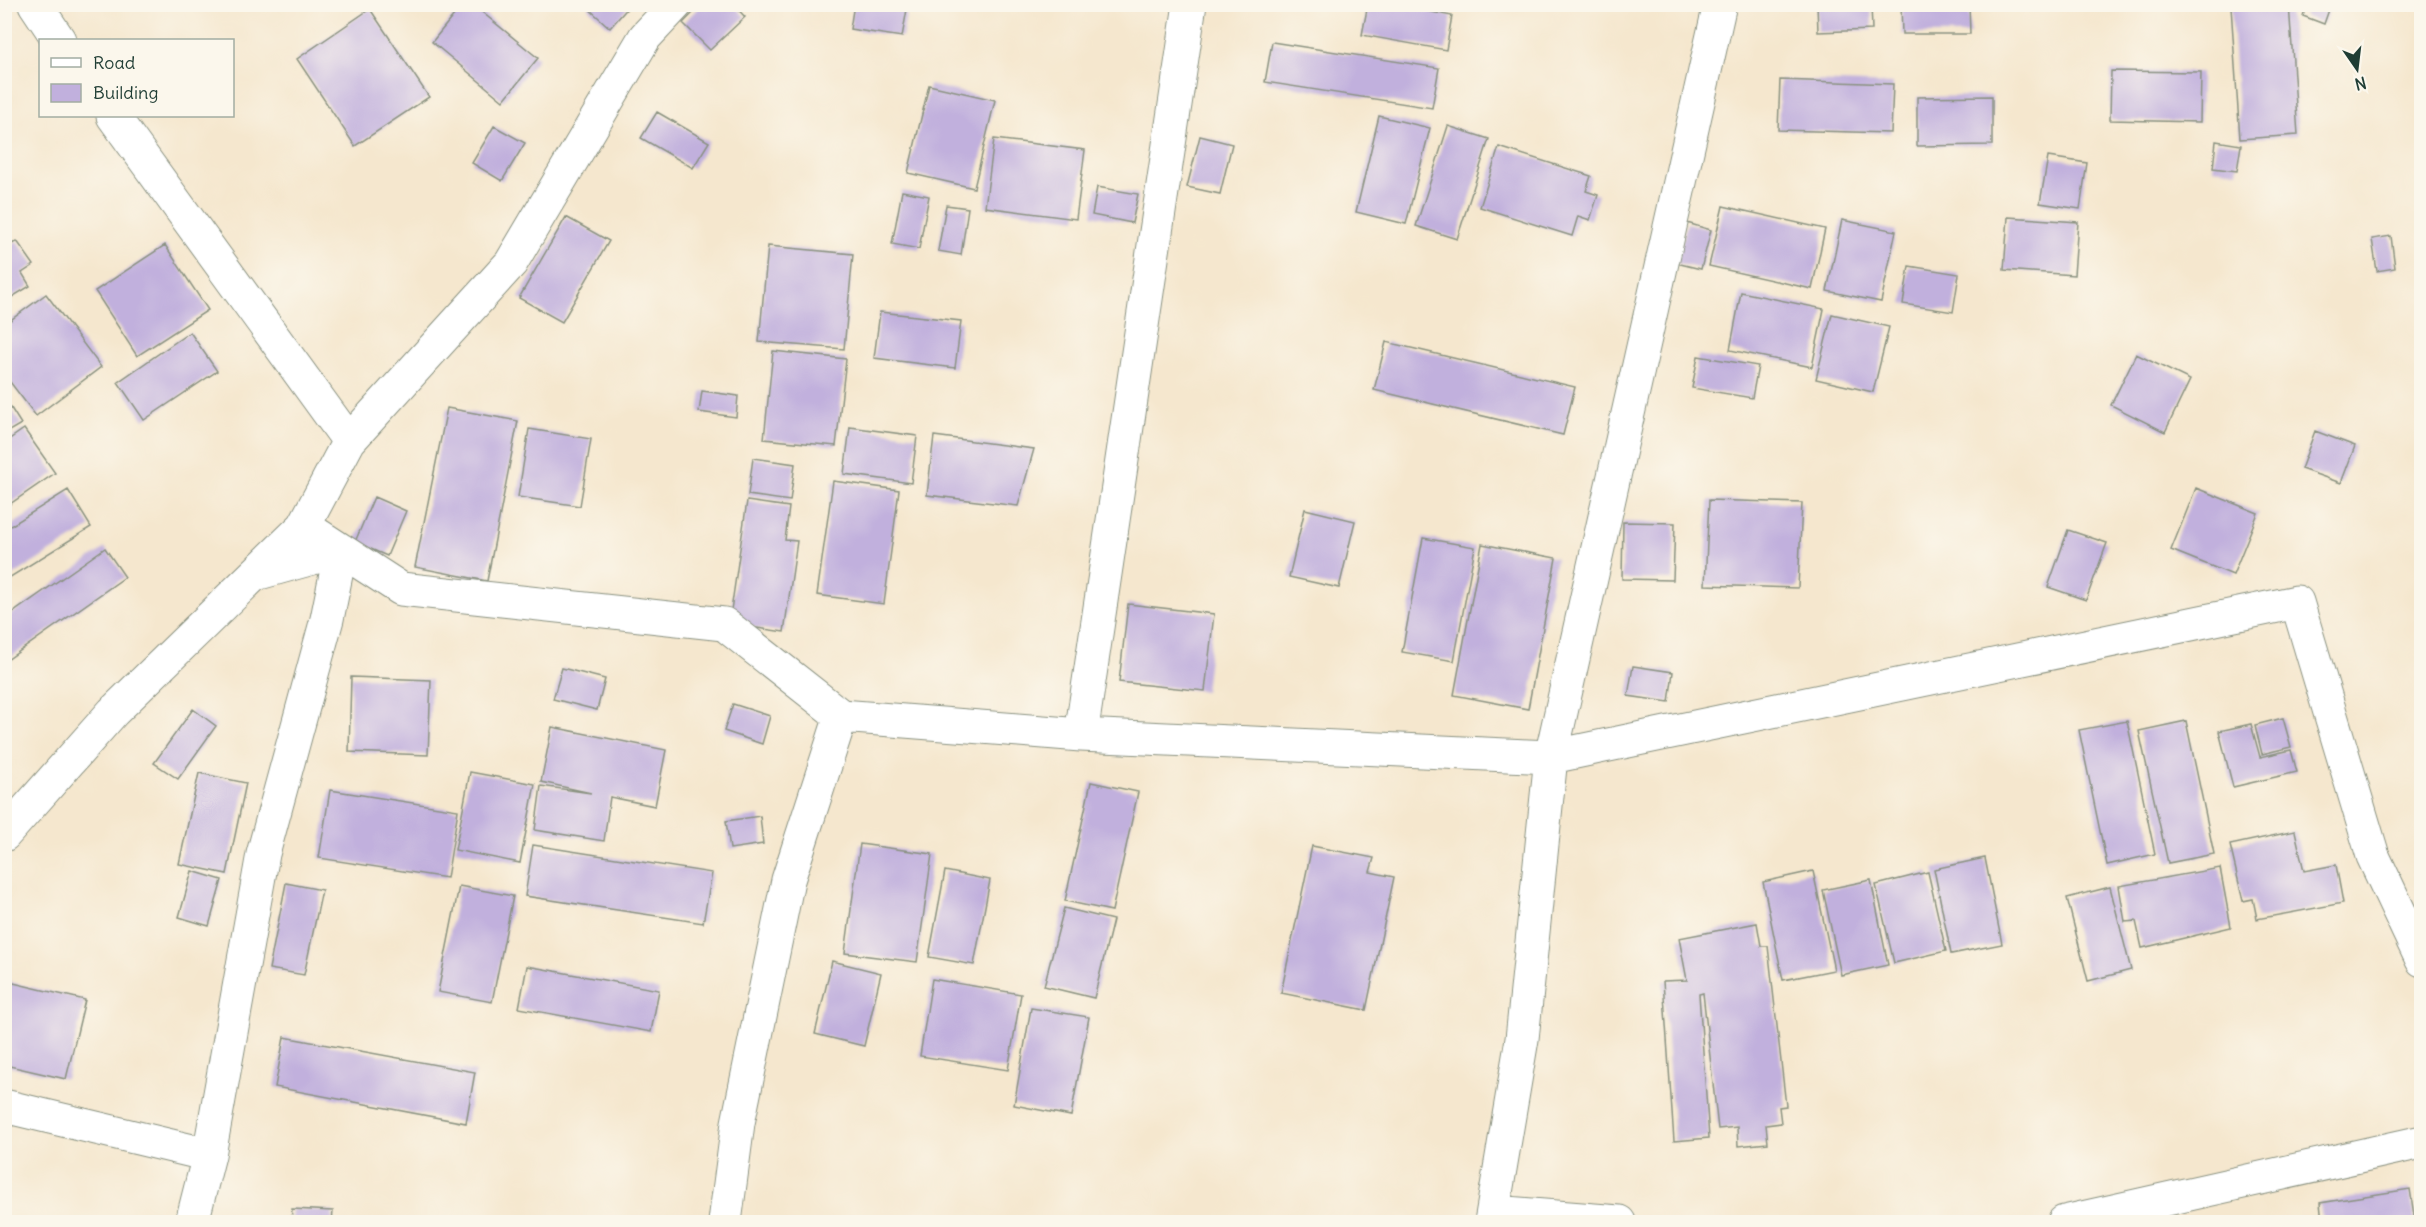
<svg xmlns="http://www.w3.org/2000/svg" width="2426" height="1227" viewBox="0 0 2426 1227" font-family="Delius,sans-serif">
<rect width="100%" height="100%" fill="#fbf7ec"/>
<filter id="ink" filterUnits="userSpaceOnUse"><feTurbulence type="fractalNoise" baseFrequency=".0167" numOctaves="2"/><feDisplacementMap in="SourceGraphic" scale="12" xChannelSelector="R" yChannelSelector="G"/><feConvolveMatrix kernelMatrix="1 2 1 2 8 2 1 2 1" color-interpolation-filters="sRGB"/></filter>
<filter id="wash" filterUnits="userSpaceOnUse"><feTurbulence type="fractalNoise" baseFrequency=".008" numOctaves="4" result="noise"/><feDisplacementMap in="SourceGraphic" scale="24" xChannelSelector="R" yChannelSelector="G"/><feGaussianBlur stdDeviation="1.35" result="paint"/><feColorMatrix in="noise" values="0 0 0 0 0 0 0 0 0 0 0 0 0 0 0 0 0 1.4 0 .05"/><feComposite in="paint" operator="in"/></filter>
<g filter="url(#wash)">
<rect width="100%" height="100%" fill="#f5e7ce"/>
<g id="blocks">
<!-- building -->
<path fill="#c1b0dd" d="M 463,4 L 472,4 L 538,58 L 503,101 L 432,42 Z
M 591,4 L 631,4 L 610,28 L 588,8 Z
M 702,4 L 733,4 L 745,17 L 710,50 L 683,23 Z
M 854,4 L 908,4 L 902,37 L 850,29 Z
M 1368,4 L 1390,4 L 1452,16 L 1446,50 L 1362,35 Z
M 1817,4 L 1871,4 L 1872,30 L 1818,32 Z
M 1901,4 L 1969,4 L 1970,34 L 1902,34 Z
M 2260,4 L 2289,4 L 2298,135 L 2240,139 L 2231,7 Z
M 2307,4 L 2331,4 L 2324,24 L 2303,16 Z
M 370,9 L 429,97 L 355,146 L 297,59 Z
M 1272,42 L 1439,68 L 1432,108 L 1265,82 Z
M 2111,71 L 2201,72 L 2200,122 L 2110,120 Z
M 1780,80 L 1893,84 L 1891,133 L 1778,130 Z
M 929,85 L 995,100 L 974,188 L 908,173 Z
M 1992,96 L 1992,145 L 1917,146 L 1917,97 Z
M 657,112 L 709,142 L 693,168 L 641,138 Z
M 1379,116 L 1430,128 L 1406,224 L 1356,212 Z
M 494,126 L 525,143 L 502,181 L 472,163 Z
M 1448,126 L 1489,139 L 1457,239 L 1416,226 Z
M 1200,136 L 1232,144 L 1220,194 L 1187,187 Z
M 994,139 L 1085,150 L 1076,219 L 985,207 Z
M 2216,141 L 2241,145 L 2237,171 L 2213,168 Z
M 1499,147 L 1591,176 L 1586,191 L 1598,195 L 1590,220 L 1578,216 L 1572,236 L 1480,207 Z
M 2048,157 L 2087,163 L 2080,209 L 2040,203 Z
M 1097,187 L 1138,194 L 1132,223 L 1092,215 Z
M 902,191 L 929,196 L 919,249 L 892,244 Z
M 946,205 L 968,208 L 961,255 L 938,251 Z
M 1723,206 L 1825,229 L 1812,289 L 1709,266 Z
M 566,217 L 609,241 L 562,322 L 519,298 Z
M 2008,217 L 2078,222 L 2074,275 L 2004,270 Z
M 1842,220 L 1896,231 L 1881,302 L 1827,291 Z
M 1687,223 L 1711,230 L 1701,269 L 1676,263 Z
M 4,233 L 12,244 L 17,241 L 34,265 L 22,273 L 30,286 L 4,302 Z
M 2391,236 L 2395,268 L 2377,271 L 2372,239 Z
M 165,245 L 208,310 L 137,356 L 95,291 Z
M 768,246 L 853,254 L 844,349 L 759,342 Z
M 1909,266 L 1959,274 L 1953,312 L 1903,304 Z
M 1741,292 L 1824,309 L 1812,367 L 1730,350 Z
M 46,294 L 101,367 L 36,416 L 4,374 L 4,325 Z
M 880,312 L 961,321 L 955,368 L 874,358 Z
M 1832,314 L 1889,327 L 1873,392 L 1816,379 Z
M 190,332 L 217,371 L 144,420 L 118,382 Z
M 1386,342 L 1575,387 L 1563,435 L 1374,390 Z
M 773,351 L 846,359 L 836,446 L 764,439 Z
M 2136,354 L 2190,380 L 2165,432 L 2111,405 Z
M 1698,356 L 1758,366 L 1752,398 L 1692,388 Z
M 702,391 L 738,396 L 736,417 L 699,412 Z
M 4,397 L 21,424 L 4,434 Z
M 447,408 L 518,421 L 487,581 L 415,567 Z
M 850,427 L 917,436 L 911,483 L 844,474 Z
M 24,429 L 55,473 L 4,508 L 4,443 Z
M 529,429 L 591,439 L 580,506 L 518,497 Z
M 2315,431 L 2355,446 L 2341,483 L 2301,469 Z
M 934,436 L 1034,449 L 1018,506 L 927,495 Z
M 753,458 L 795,464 L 790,501 L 748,495 Z
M 833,481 L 899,490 L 884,604 L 817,595 Z
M 2196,488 L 2258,513 L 2233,575 L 2171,550 Z
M 68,490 L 91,527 L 4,581 L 4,530 Z
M 374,497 L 406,511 L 387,556 L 355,542 Z
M 1709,500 L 1802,503 L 1798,588 L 1705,585 Z
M 747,501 L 789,507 L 785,540 L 797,541 L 784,632 L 729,624 Z
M 1305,509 L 1355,521 L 1339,588 L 1289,577 Z
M 1623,522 L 1675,523 L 1673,580 L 1622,579 Z
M 2068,530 L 2107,543 L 2086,600 L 2048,587 Z
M 1423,538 L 1475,547 L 1454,661 L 1402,652 Z
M 1482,544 L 1556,558 L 1528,709 L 1454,695 Z
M 105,548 L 125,577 L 4,662 L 4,619 Z
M 1128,604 L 1214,614 L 1205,691 L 1119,682 Z
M 1633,666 L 1673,672 L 1669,702 L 1628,696 Z
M 562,668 L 605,679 L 597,710 L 553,699 Z
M 351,677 L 431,680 L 428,755 L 349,752 Z
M 733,704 L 770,716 L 762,744 L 724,731 Z
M 193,709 L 216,726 L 178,779 L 154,763 Z
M 2283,718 L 2291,747 L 2262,754 L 2255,725 Z
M 2127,721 L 2155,854 L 2107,865 L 2079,730 Z
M 2186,721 L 2214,854 L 2168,863 L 2139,731 Z
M 2251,724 L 2260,757 L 2291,750 L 2297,772 L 2233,787 L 2219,731 Z
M 552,727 L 666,750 L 655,806 L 610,797 L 604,841 L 535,830 L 541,786 L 591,793 L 541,782 Z
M 470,772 L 535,784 L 520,863 L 455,850 Z
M 199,773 L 246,783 L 227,874 L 179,864 Z
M 1091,782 L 1138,792 L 1112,911 L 1065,901 Z
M 330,790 L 458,810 L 447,878 L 319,858 Z
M 760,816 L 763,844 L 730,849 L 726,821 Z
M 2295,831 L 2304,871 L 2336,865 L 2343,903 L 2257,919 L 2253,899 L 2243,901 L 2230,845 Z
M 860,844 L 932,854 L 917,962 L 845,953 Z
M 533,845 L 712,873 L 703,923 L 525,896 Z
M 1312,846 L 1374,858 L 1370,872 L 1394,877 L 1366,1010 L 1281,993 Z
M 1985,858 L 2002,944 L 1951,954 L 1934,869 Z
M 2220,868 L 2231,927 L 2142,948 L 2136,921 L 2125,922 L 2119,886 Z
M 192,871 L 222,880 L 209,926 L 179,917 Z
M 945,871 L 990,880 L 974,965 L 929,957 Z
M 1813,871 L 1834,970 L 1783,980 L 1763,882 Z
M 1928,872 L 1946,951 L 1894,963 L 1876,885 Z
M 1871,880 L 1888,965 L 1841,975 L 1823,890 Z
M 286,883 L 322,890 L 304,975 L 269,969 Z
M 459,886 L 513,896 L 492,1002 L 438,992 Z
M 2110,887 L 2131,970 L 2088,981 L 2067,898 Z
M 1064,908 L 1113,920 L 1094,998 L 1044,986 Z
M 1757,923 L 1761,946 L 1768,946 L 1786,1106 L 1779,1107 L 1781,1123 L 1766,1125 L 1768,1143 L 1738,1146 L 1737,1127 L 1718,1129 L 1703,993 L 1699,994 L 1709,1138 L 1674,1141 L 1663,981 L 1687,980 L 1679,938 Z
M 832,961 L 881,973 L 864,1046 L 815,1034 Z
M 527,966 L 659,990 L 651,1032 L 519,1008 Z
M 932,979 L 1021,994 L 1008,1070 L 920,1056 Z
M 5,981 L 85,1000 L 66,1079 L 5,1065 Z
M 1031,1008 L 1089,1017 L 1071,1116 L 1014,1105 Z
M 284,1037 L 475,1072 L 466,1123 L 275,1087 Z
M 2410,1189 L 2415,1222 L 2322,1222 L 2320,1203 Z
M 292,1209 L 333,1211 L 332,1222 L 291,1222 Z"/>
</g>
</g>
<g filter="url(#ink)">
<use href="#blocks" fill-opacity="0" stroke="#8a9281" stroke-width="1.5"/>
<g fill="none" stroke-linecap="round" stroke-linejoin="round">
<!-- minor casing -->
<g stroke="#8a9281" stroke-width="35">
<path id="minor" d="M 35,4 L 59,40
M 113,116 L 349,441
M 304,526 L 401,589 L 724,624 L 841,716 L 788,880 L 738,1123 L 725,1222
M 841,716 L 1081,735 L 1551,757 L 2297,602 L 2373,856 L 2422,960
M 1081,735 L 1190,4
M 4,835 L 113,712 L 304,526 L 349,441 L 511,263 L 645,37 L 676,4
M 4,1106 L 209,1155
M 1493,1212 L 1619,1222
M 192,1222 L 209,1155 L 263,854 L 327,619 L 341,550 L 259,573
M 1491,1222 L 1522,1039 L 1551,757 L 1720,4
M 2064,1222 L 2422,1142"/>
</g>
<!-- minor -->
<use href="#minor" stroke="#fff" stroke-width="33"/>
</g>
</g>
<!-- margin -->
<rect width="2426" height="1227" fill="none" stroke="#fbf7ec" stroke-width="24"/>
<!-- legend -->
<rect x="39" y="39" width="195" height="78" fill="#fbf7ec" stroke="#a3ada2" stroke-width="1.5"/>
<rect x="51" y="58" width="30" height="9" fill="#ffffff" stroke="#a3ada2" stroke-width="1.5"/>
<text x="93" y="69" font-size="18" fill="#1f3d34">Road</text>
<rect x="51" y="84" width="30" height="18" fill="#c1b0dd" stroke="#a3ada2" stroke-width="1.5"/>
<text x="93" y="99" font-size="18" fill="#1f3d34">Building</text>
<!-- north arrow -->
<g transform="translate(2357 69) rotate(166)" stroke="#fbf7ec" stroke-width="4.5" paint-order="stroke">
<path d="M0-4.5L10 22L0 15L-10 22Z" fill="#1f3d34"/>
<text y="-9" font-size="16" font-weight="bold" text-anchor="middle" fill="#1f3d34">N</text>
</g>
</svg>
